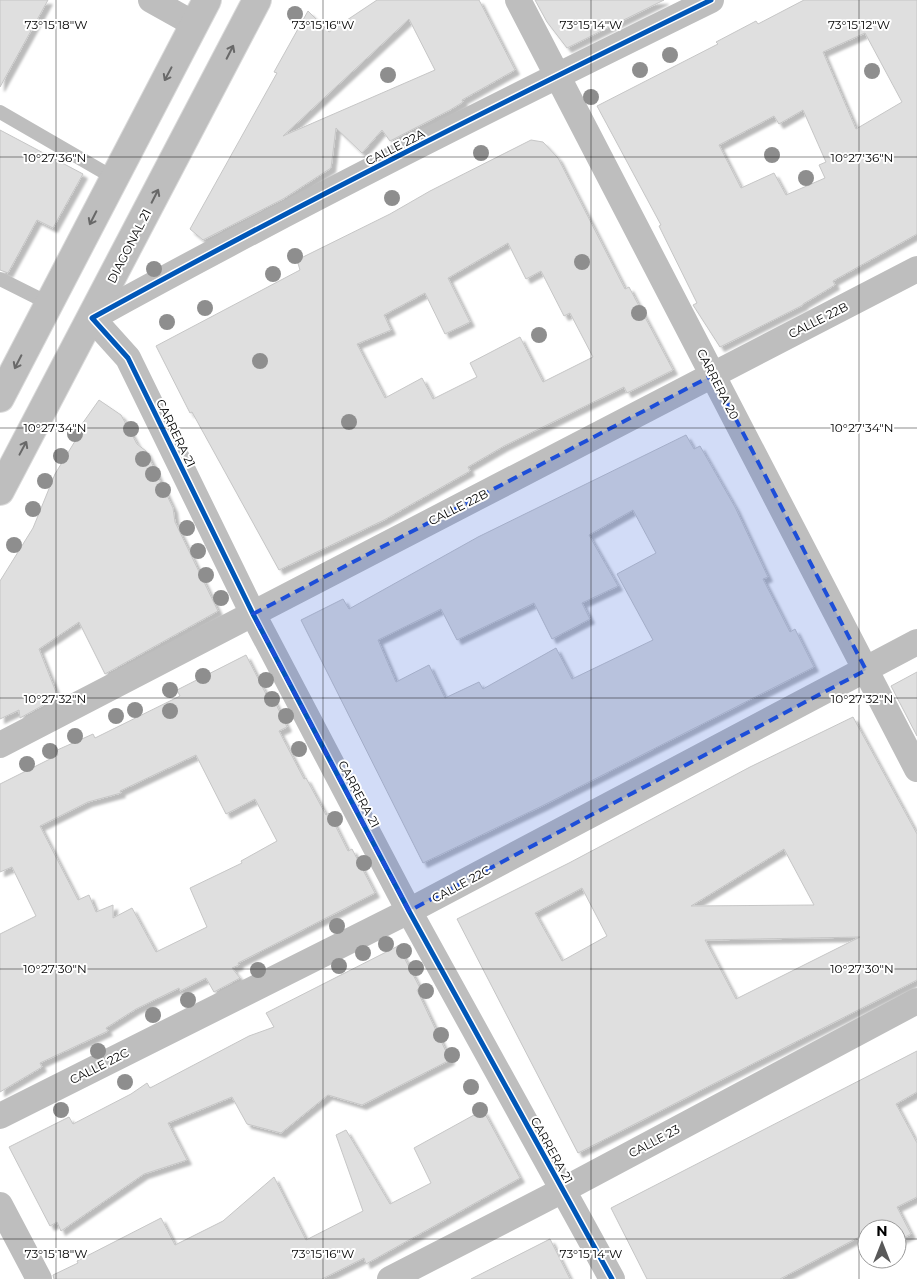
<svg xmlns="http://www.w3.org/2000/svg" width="917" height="1279" viewBox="0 0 917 1279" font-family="Montserrat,sans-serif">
<defs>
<filter id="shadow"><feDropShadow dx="4.5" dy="4.5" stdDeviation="1" flood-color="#0004"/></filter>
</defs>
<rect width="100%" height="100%" fill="#fff"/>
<!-- building -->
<path fill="#dfdfdf" stroke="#c6c6c6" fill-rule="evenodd" filter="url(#shadow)" d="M 0,0 L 48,0 L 0,87 Z
M 377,0 L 479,0 L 515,70 L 462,100 L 463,102 L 450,110 L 390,141 L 382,130 L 362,153 L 336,128 L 331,168 L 283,199 L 203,240 L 190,229 L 277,73 L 274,72 L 308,11 L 329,32 ZM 409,19 L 435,70 L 283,136 Z
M 535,0 L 664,0 L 567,48 L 547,22 Z
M 804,0 L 917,0 L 917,234 L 833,281 L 835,285 L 803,304 L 803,305 L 720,347 L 693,305 L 697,303 L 659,226 L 661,225 L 597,106 L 718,44 L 716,42 L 756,21 L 758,24 ZM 865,33 L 902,102 L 856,129 L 823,52 ZM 803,110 L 826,162 L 819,165 L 825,178 L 786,195 L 774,173 L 741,188 L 719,145 L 774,116 L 779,124 Z
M 0,130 L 83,174 L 53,228 L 37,220 L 8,273 L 0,270 Z
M 531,140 L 543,142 L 558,158 L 625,289 L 629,287 L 673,370 L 627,393 L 624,387 L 504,446 L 468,467 L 470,471 L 384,520 L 279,570 L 192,412 L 190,413 L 156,346 L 300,270 L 297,260 L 390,214 L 430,191 ZM 508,243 L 526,279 L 541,271 L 564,316 L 570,313 L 593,357 L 543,382 L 520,337 L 470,363 L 477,377 L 433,399 L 422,378 L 385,398 L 357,344 L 391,330 L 384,315 L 425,293 L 445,334 L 470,322 L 448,278 Z
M 99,400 L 121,415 L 137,444 L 146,451 L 173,508 L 175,522 L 218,611 L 105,674 L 79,622 L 39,649 L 58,697 L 20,718 L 19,710 L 0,719 L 0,581 L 33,528 L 55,474 L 83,428 L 82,424 Z
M 686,435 L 694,449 L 700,446 L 735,507 L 768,577 L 763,579 L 790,632 L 795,629 L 814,667 L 542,806 L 423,863 L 301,620 L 343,599 L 349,609 L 478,537 ZM 633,510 L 656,553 L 617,574 L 653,640 L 572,679 L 556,648 L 483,689 L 479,682 L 445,698 L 429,665 L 396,682 L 378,640 L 441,609 L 457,640 L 534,603 L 552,639 L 590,619 L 582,603 L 618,586 L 589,535 Z
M 246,655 L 268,698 L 272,696 L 287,727 L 279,731 L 304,779 L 306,778 L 326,815 L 329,813 L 348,851 L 352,849 L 375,893 L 238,963 L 239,965 L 232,968 L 240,978 L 214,992 L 206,978 L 180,991 L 179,988 L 136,1009 L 106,1028 L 108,1031 L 40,1063 L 42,1067 L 0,1092 L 0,934 L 36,916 L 12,867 L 0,872 L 0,784 L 58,755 L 55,751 L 93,734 L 95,738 L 180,696 L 177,690 ZM 196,755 L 226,814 L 255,799 L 277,841 L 241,861 L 242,863 L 190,888 L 207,927 L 156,952 L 132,908 L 113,918 L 113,905 L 96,912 L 89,895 L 78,900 L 40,826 L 88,802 L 121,793 L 120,791 Z
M 917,672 L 917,736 L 891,686 Z
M 853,717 L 917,834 L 917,980 L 578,1153 L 457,919 L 569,863 L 750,767 ZM 784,849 L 814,905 L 691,906 ZM 582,888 L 607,936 L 562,961 L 535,913 ZM 860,937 L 736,999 L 705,940 Z
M 398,946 L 420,988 L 417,990 L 450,1060 L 362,1105 L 328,1095 L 281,1133 L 247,1124 L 232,1097 L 168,1123 L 187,1160 L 144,1174 L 61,1231 L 57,1222 L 50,1226 L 9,1147 L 69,1117 L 73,1124 L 131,1094 L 147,1083 L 150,1088 L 249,1036 L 274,1027 L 266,1013 Z
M 917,1051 L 917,1092 L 896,1104 L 917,1143 L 917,1197 L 897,1207 L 911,1234 L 897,1241 L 897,1229 L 867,1229 L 867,1247 L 861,1236 L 780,1279 L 647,1279 L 611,1208 Z
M 483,1110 L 520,1178 L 366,1264 L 364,1258 L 322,1279 L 54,1279 L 53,1275 L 78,1263 L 77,1261 L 161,1218 L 175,1245 L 223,1221 L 274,1177 L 306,1240 L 363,1211 L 336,1135 L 346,1130 L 390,1204 L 431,1183 L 414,1148 Z
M 550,1239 L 570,1279 L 471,1279 Z"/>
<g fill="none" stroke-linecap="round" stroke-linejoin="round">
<!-- highway casing -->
<g stroke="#dbdbdb" stroke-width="30">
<path id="highway" d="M 0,398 L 207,0
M 0,491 L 257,0"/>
</g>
<!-- lane -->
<path stroke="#bebebe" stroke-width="14" d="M 0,112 L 114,178
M 0,279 L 48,303"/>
<!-- street -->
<path stroke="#bebebe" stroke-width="26" d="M 151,0 L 194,24
M 518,0 L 917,769
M 0,745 L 917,269
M 0,1116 L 409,911 L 917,642
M 0,1205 L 39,1279
M 390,1279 L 563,1190 L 917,1001
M 612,1279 L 409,911 L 253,614 L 128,358 L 92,318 C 295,206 503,102 711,0"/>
<!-- highway -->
<use href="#highway" stroke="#bebebe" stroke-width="28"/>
<!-- cycleway casing -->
<g stroke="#fff" stroke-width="8">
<path id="cycleway" d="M 612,1279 L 409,911 L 253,614 L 128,358 L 92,318 C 295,206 503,102 711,0"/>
</g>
<!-- cycleway -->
<use href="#cycleway" stroke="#0057b8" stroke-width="5"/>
</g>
<!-- trees -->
<g fill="#8e8e8e">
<circle cx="295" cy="14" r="8"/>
<circle cx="670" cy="55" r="8"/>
<circle cx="640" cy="70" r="8"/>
<circle cx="872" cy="71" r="8"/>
<circle cx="388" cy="75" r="8"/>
<circle cx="591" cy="97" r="8"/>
<circle cx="481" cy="153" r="8"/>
<circle cx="772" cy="155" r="8"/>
<circle cx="806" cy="178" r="8"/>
<circle cx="392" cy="198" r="8"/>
<circle cx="295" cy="256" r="8"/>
<circle cx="582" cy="262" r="8"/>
<circle cx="154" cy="269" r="8"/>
<circle cx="273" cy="274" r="8"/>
<circle cx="205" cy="308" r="8"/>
<circle cx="639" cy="313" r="8"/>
<circle cx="167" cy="322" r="8"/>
<circle cx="539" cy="335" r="8"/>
<circle cx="260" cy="361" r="8"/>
<circle cx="349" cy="422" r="8"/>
<circle cx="131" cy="429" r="8"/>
<circle cx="75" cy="434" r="8"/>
<circle cx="61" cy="456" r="8"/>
<circle cx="143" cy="459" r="8"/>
<circle cx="153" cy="474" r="8"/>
<circle cx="45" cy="481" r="8"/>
<circle cx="163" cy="490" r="8"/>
<circle cx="33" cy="509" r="8"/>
<circle cx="187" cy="528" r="8"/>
<circle cx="14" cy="545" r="8"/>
<circle cx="198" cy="551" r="8"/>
<circle cx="206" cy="575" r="8"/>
<circle cx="221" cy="598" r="8"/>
<circle cx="203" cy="676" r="8"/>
<circle cx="266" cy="680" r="8"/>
<circle cx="170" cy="690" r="8"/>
<circle cx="272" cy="699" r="8"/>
<circle cx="135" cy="710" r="8"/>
<circle cx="170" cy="711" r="8"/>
<circle cx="116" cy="716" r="8"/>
<circle cx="286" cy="716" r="8"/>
<circle cx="75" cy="736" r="8"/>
<circle cx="299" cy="749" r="8"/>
<circle cx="50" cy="751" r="8"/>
<circle cx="27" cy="764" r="8"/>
<circle cx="335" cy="819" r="8"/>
<circle cx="364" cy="863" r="8"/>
<circle cx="337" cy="926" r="8"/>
<circle cx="386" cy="944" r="8"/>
<circle cx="404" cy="951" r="8"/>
<circle cx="363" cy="953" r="8"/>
<circle cx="339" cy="966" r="8"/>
<circle cx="416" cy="968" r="8"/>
<circle cx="258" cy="970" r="8"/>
<circle cx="426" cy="991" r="8"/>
<circle cx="188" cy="1000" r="8"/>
<circle cx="153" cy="1015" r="8"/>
<circle cx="441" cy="1035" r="8"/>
<circle cx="98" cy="1051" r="8"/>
<circle cx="452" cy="1055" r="8"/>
<circle cx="125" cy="1082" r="8"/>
<circle cx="471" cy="1087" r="8"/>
<circle cx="61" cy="1110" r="8"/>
<circle cx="480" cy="1110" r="8"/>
</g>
<!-- one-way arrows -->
<defs><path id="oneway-shaft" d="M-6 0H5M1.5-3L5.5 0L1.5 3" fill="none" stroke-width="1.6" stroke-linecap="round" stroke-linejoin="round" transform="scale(1.25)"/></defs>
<g stroke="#686868">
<use href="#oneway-shaft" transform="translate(230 52) rotate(-63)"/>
<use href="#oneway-shaft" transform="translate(168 74) rotate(118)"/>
<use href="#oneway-shaft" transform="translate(155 196) rotate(-63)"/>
<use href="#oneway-shaft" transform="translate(93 218) rotate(117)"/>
<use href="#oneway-shaft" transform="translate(18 362) rotate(117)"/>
<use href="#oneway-shaft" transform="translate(23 448) rotate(-62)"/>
</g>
<!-- marked area -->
<path fill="#1d4ed8" fill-opacity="0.2" stroke="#1d4ed8" stroke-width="4" stroke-dasharray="10 6" stroke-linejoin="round" d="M 713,375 L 866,670 L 409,911 L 253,614 Z"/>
<!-- ticks -->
<path fill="none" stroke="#000" stroke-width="1" stroke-opacity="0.45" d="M 56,0 L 56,1279M 323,0 L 323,1279M 591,0 L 591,1279M 859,0 L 859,1279M 0,157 L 917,157M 0,428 L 917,428M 0,698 L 917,698M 0,969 L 917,969M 0,1239 L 867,1239M 897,1239 L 917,1239"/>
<g text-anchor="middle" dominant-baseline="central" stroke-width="4" stroke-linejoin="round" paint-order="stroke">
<!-- street labels -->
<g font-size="12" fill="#000" stroke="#fff">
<text transform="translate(395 147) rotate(-27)">CALLE 22A</text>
<text transform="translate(129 246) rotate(-63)">DIAGONAL 21</text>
<text transform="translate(818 320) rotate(-27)">CALLE 22B</text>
<text transform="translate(718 384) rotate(63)">CARRERA 20</text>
<text transform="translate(176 433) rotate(64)">CARRERA 21</text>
<text transform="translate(458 507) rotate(-27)">CALLE 22B</text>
<text transform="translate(359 794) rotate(62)">CARRERA 21</text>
<text transform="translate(461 884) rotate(-28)">CALLE 22C</text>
<text transform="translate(99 1066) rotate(-27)">CALLE 22C</text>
<text transform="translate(654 1141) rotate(-28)">CALLE 23</text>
<text transform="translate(552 1150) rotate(61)">CARRERA 21</text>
</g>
</g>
<g font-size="12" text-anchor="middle" fill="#000" stroke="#fff" stroke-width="4" stroke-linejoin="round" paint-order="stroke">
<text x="56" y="29">73°15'18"W</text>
<text x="323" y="29">73°15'16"W</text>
<text x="591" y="29">73°15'14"W</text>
<text x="859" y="29">73°15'12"W</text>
<text x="55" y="162">10°27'36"N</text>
<text x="862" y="162">10°27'36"N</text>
<text x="55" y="432">10°27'34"N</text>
<text x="862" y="432">10°27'34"N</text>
<text x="55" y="703">10°27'32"N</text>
<text x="862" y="703">10°27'32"N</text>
<text x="55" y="973">10°27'30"N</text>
<text x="862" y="973">10°27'30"N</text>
<text x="56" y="1258">73°15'18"W</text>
<text x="323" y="1258">73°15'16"W</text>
<text x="591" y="1258">73°15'14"W</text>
</g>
<!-- north arrow -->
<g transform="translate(882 1244)"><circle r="24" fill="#ffffff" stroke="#999999"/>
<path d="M0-4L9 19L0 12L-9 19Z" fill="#595959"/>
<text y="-8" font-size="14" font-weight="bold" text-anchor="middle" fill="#000000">N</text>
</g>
</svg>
